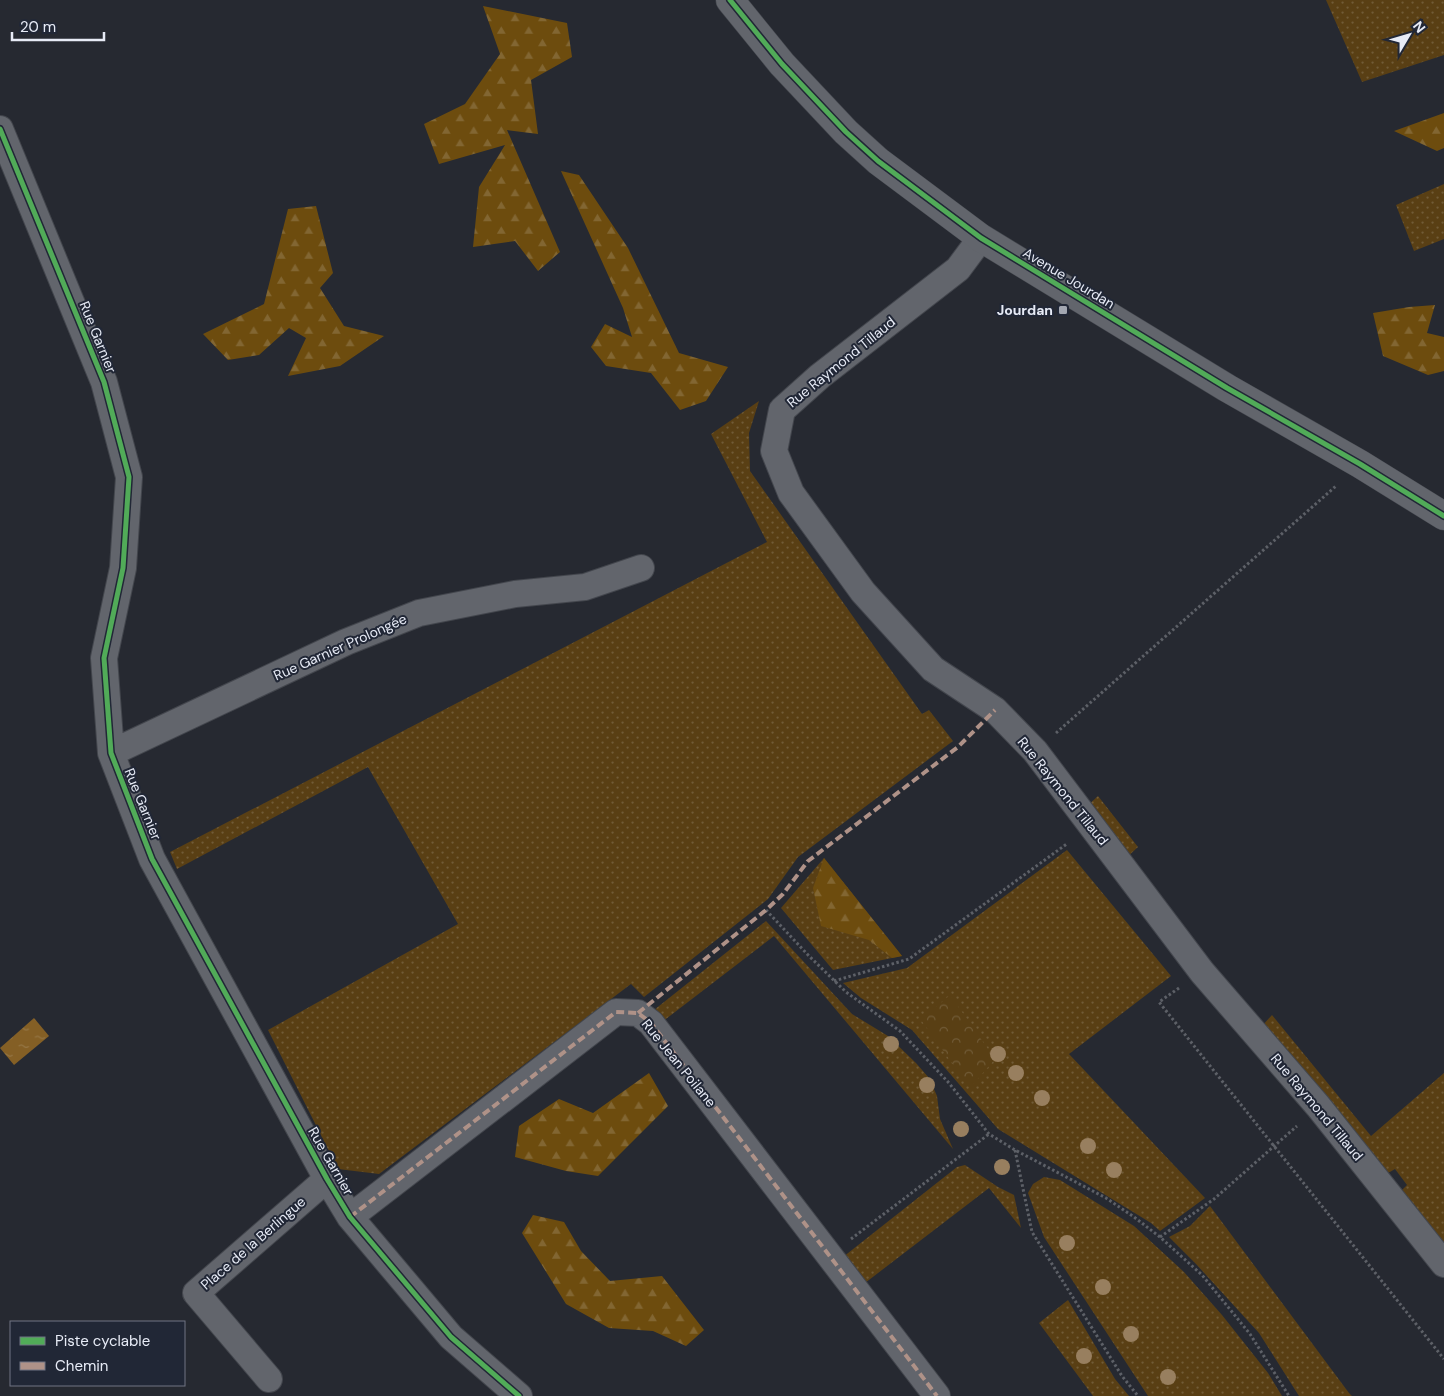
<svg xmlns="http://www.w3.org/2000/svg" width="1444" height="1396" viewBox="0 0 1444 1396" font-family="'DM Sans',sans-serif">
<defs>
<pattern id="grass-dots" width="8" height="8" patternUnits="userSpaceOnUse" patternTransform="scale(1.25)"><rect width="8" height="8" fill="#593f14"/><path d="M2 2h.1M6 6h.1" fill="none" stroke="#715b37" stroke-width="1.8" stroke-linecap="round"/></pattern>
<pattern id="forest-firs" width="22" height="20" patternUnits="userSpaceOnUse" patternTransform="scale(1.25)"><rect width="22" height="20" fill="#6d4c0e"/><path d="M5 1l3.5 6h-7zM16 11l3.5 6h-7z" fill="#826632"/></pattern>
<pattern id="park-crowns" width="20" height="18" patternUnits="userSpaceOnUse" patternTransform="scale(1.25)"><rect width="20" height="18" fill="#593f14"/><path d="M2 6a3 3 0 1 1 6 0M12 15a3 3 0 1 1 6 0" fill="none" stroke="#715b37"/></pattern>
<pattern id="water-ripples" width="26" height="14" patternUnits="userSpaceOnUse" patternTransform="scale(1.25)"><rect width="26" height="14" fill="#845f25"/><path d="M2 4q2-2 4 0t4 0M15 11q2-2 4 0t4 0" fill="none" stroke="#957645"/></pattern>
</defs>
<rect width="100%" height="100%" fill="#262931"/>
<!-- grass -->
<path fill="url(#grass-dots)" d="M 1326,0 L 1444,0 L 1444,55 L 1362,82 Z
M 1444,184 L 1444,239 L 1414,251 L 1396,205 Z
M 759,401 L 749,433 L 750,471 L 922,714 L 929,710 L 953,741 L 798,857 L 768,899 L 644,997 L 631,984 L 379,1174 L 338,1169 L 268,1030 L 458,924 L 368,767 L 177,869 L 170,852 L 767,542 L 711,434 Z
M 1098,796 L 1138,847 L 1125,859 L 1085,808 Z
M 1067,850 L 1171,976 L 1069,1054 L 1205,1198 L 1160,1231 L 1151,1223 L 998,1129 L 912,1030 L 861,998 L 843,983 L 907,968 Z
M 824,858 L 902,956 L 833,970 L 781,908 Z
M 766,921 L 852,1014 L 888,1036 L 916,1063 L 929,1078 L 937,1096 L 940,1119 L 953,1149 L 774,936 L 662,1022 L 654,1010 Z
M 1272,1015 L 1371,1136 L 1444,1073 L 1444,1250 L 1397,1195 L 1407,1185 L 1395,1169 L 1383,1176 L 1261,1027 Z
M 965,1165 L 998,1187 L 1014,1195 L 1021,1228 L 989,1188 L 865,1283 L 843,1257 L 957,1167 Z
M 1044,1177 L 1060,1180 L 1134,1226 L 1184,1272 L 1222,1315 L 1268,1373 L 1282,1396 L 1148,1396 L 1044,1237 L 1028,1193 L 1033,1184 Z
M 1210,1206 L 1349,1393 L 1352,1396 L 1299,1396 L 1259,1333 L 1196,1264 L 1169,1237 L 1190,1226 Z
M 1068,1300 L 1115,1379 L 1129,1396 L 1093,1396 L 1039,1323 Z"/>
<!-- forest -->
<path fill="url(#forest-firs)" d="M 483,6 L 567,23 L 572,57 L 531,80 L 538,134 L 507,130 L 560,252 L 538,271 L 515,241 L 473,247 L 479,187 L 505,145 L 439,164 L 424,124 L 465,104 L 500,54 Z
M 1444,113 L 1444,148 L 1437,151 L 1394,131 Z
M 561,171 L 579,175 L 628,248 L 679,353 L 728,367 L 706,401 L 680,410 L 651,373 L 606,366 L 591,347 L 605,324 L 632,337 L 623,308 Z
M 316,206 L 333,273 L 320,288 L 344,326 L 384,336 L 340,366 L 288,376 L 306,338 L 289,328 L 259,355 L 228,360 L 203,334 L 264,304 L 288,209 Z
M 1435,305 L 1427,333 L 1444,337 L 1444,371 L 1428,375 L 1383,356 L 1373,313 L 1409,307 Z
M 824,858 L 902,956 L 892,958 L 869,940 L 821,926 L 813,888 Z
M 649,1073 L 668,1106 L 598,1176 L 566,1171 L 515,1157 L 519,1126 L 559,1099 L 593,1113 Z
M 533,1215 L 564,1222 L 581,1251 L 610,1281 L 662,1276 L 704,1330 L 686,1346 L 653,1331 L 609,1328 L 566,1304 L 522,1233 Z"/>
<!-- park -->
<path fill="url(#park-crowns)" d="M 950,995 L 995,1059 L 970,1088 L 921,1020 Z"/>
<!-- water -->
<path fill="url(#water-ripples)" d="M 34,1018 L 49,1036 L 14,1065 L 0,1048 Z"/>
<g fill="none" stroke-linecap="round" stroke-linejoin="round">
<!-- street casing -->
<g stroke="#43464d" stroke-width="28">
<path id="street" d="M 0,129 L 104,382 L 129,477 L 123,568 L 104,658 L 111,753 L 152,859 L 327,1179 L 350,1217 L 451,1337 L 519,1396
M 981,238 L 958,269 L 820,376 L 782,410 L 774,451 L 791,493 L 863,592 L 933,669 L 995,710 L 1035,751 L 1202,972 L 1318,1106 L 1444,1264
M 111,753 L 346,642 L 419,613 L 515,594 L 585,587 L 641,568
M 350,1217 L 616,1012 L 638,1013 L 651,1023 L 937,1396
M 269,1379 L 196,1293 L 327,1179"/>
</g>
<!-- secondary casing -->
<g stroke="#43464d" stroke-width="29">
<path id="secondary" d="M 730,0 L 782,64 L 846,132 L 878,161 L 981,238 L 1227,388 L 1360,464 L 1444,516"/>
</g>
<!-- path -->
<path stroke="#5d6067" stroke-width="3" stroke-dasharray="2.5 2.5" stroke-linecap="butt" d="M 1056,733 L 1336,486
M 766,910 L 809,956 L 846,992 L 900,1031 L 949,1083 L 989,1134 L 1015,1150 L 1106,1198 L 1134,1217 L 1160,1237 L 1202,1275 L 1250,1334 L 1289,1396
M 834,981 L 909,959 L 1068,843
M 1179,988 L 1159,1002 L 1444,1359
M 1015,1150 L 1032,1232 L 1122,1376 L 1138,1396
M 1160,1237 L 1214,1199 L 1297,1126
M 851,1239 L 989,1134"/>
<!-- street -->
<use href="#street" stroke="#62656c" stroke-width="26"/>
<!-- secondary -->
<use href="#secondary" stroke="#62656c" stroke-width="28"/>
<!-- quiet -->
<path stroke="#af9288" stroke-width="4" stroke-dasharray="8 4" stroke-linecap="butt" d="M 638,1013 L 766,910 L 783,894 L 808,861 L 958,747 L 995,710
M 350,1217 L 616,1012 L 638,1013 L 651,1023 L 937,1396"/>
<!-- cycleway casing -->
<g stroke="#212736" stroke-width="8">
<path id="cycleway" d="M 730,0 L 782,64 L 846,132 L 878,161 L 981,238 L 1227,388 L 1360,464 L 1444,516
M 0,129 L 104,382 L 129,477 L 123,568 L 104,658 L 111,753 L 152,859 L 327,1179 L 350,1217 L 451,1337 L 519,1396"/>
</g>
<!-- cycleway -->
<use href="#cycleway" stroke="#51ab58" stroke-width="5"/>
</g>
<!-- trees -->
<g fill="#987f5f">
<circle cx="891" cy="1044" r="8"/>
<circle cx="998" cy="1054" r="8"/>
<circle cx="1016" cy="1073" r="8"/>
<circle cx="927" cy="1085" r="8"/>
<circle cx="1042" cy="1098" r="8"/>
<circle cx="961" cy="1129" r="8"/>
<circle cx="1088" cy="1146" r="8"/>
<circle cx="1002" cy="1167" r="8"/>
<circle cx="1114" cy="1170" r="8"/>
<circle cx="1067" cy="1243" r="8"/>
<circle cx="1103" cy="1287" r="8"/>
<circle cx="1131" cy="1334" r="8"/>
<circle cx="1084" cy="1356" r="8"/>
<circle cx="1168" cy="1377" r="8"/>
</g>
<!-- markers -->
<rect fill="#a3a7b1" stroke="#212736" stroke-width="2" x="1058" y="305" width="10" height="10" rx="2.5"/>
<g text-anchor="middle" dominant-baseline="central" stroke-width="4" stroke-linejoin="round" paint-order="stroke">
<!-- street labels -->
<g font-size="14" fill="#e7ebf6" stroke="#212736">
<text transform="translate(1069 278) rotate(31)">Avenue Jourdan</text>
<text transform="translate(98 337) rotate(68)">Rue Garnier</text>
<text transform="translate(841 362) rotate(-39)">Rue Raymond Tillaud</text>
<text transform="translate(340 647) rotate(-24)">Rue Garnier Prolongée</text>
<text transform="translate(1063 791) rotate(51)">Rue Raymond Tillaud</text>
<text transform="translate(143 804) rotate(68)">Rue Garnier</text>
<text transform="translate(679 1063) rotate(51)">Rue Jean Poilane</text>
<text transform="translate(1317 1107) rotate(50)">Rue Raymond Tillaud</text>
<text transform="translate(331 1161) rotate(60)">Rue Garnier</text>
<text transform="translate(253 1243) rotate(-41)">Place de la Berlingue</text>
</g>
<!-- poi labels -->
<g font-size="14" font-weight="bold" fill="#e7ebf6" stroke="#212736" text-anchor="end">
<text x="1053" y="310">Jourdan</text>
</g>
</g>
<!-- legend -->
<rect x="10" y="1321" width="175" height="65" fill="#212736" stroke="#707583"/>
<rect x="20" y="1337" width="25" height="8" fill="#51ab58" stroke="#707583"/>
<text x="55" y="1346" font-size="15" fill="#e7ebf6">Piste cyclable</text>
<rect x="20" y="1362" width="25" height="8" fill="#af9288" stroke="#707583"/>
<text x="55" y="1371" font-size="15" fill="#e7ebf6">Chemin</text>
<!-- north arrow -->
<g transform="translate(1409 35) rotate(52)" stroke="#212736" stroke-width="4" paint-order="stroke">
<path d="M0-4L9 19L0 12L-9 19Z" fill="#e7ebf6"/>
<text y="-8" font-size="14" font-weight="bold" text-anchor="middle" fill="#e7ebf6">N</text>
</g>
<!-- scale -->
<path d="M12 32v8h92v-8" fill="none" stroke="#e7ebf6" stroke-width="2.5"/>
<text x="20" y="32" font-size="15" fill="#e7ebf6" stroke="#212736" stroke-width="4" paint-order="stroke">20 m</text>
</svg>
